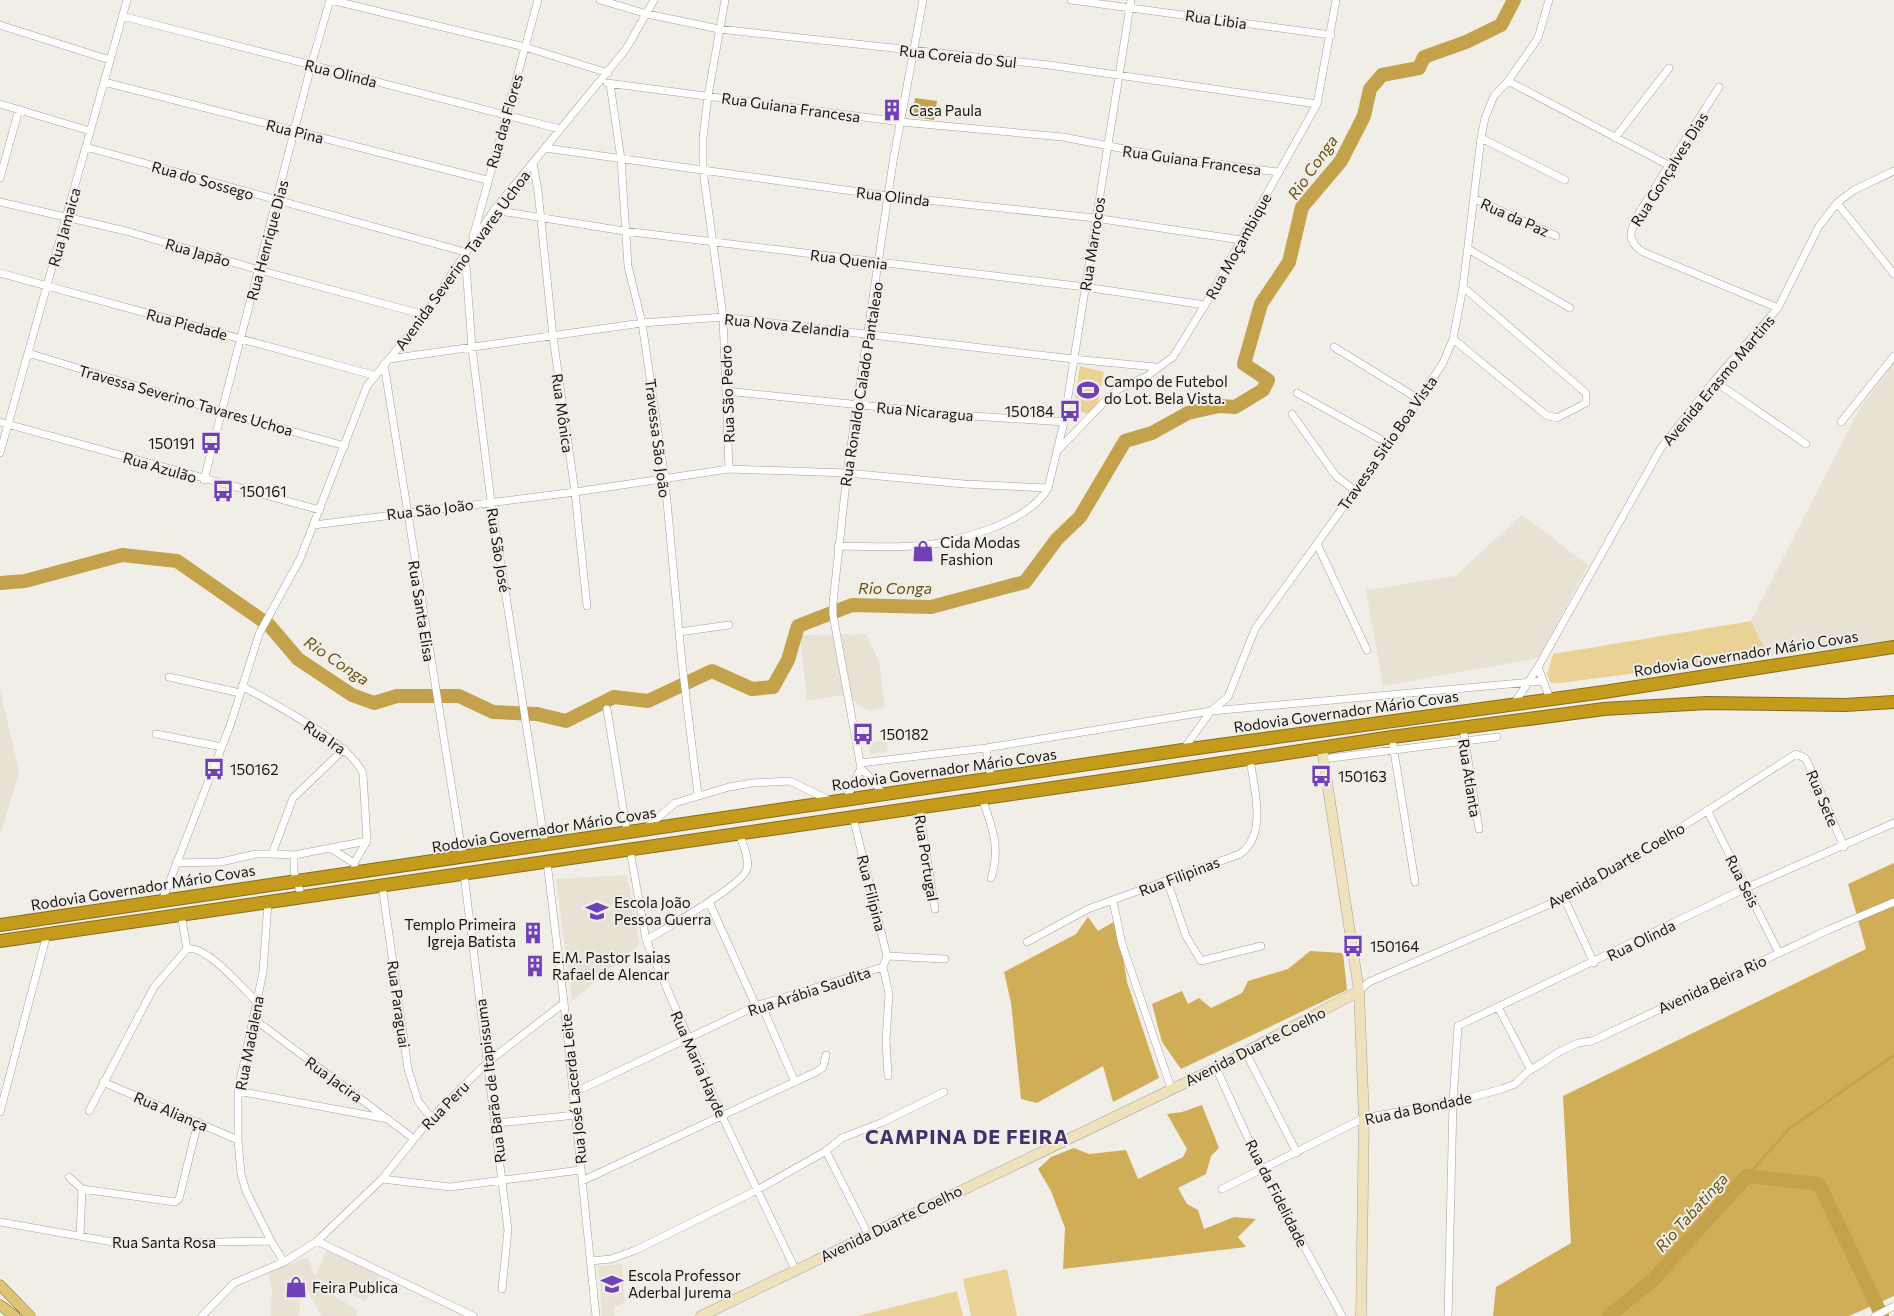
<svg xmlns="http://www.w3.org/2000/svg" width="1894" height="1316" viewBox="0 0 1894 1316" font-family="Commissioner,sans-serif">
<rect width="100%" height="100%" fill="#f1eee8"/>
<!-- built -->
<path fill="#e8e2d5" d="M 1894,363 L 1894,640 L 1768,656 L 1751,621 L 1859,409 Z
M 1522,515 L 1588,565 L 1539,658 L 1383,686 L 1366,590 L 1455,576 Z
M 866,634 L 879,661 L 885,707 L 869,711 L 844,695 L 807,701 L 800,635 Z
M 0,689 L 19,772 L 0,836 Z
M 886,740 L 888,751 L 870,754 L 868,742 Z
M 627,875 L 640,944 L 572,1001 L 556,879 Z
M 327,1250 L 380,1276 L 366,1302 L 316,1278 L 318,1285 L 358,1311 L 356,1316 L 321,1316 L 307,1289 L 300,1292 L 299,1316 L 271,1316 L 272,1289 L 268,1272 L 308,1257 L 315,1277 Z
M 622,1264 L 625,1302 L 614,1307 L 615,1316 L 602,1316 L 598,1266 Z"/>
<!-- green -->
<path fill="#ead297" d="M 1080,366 L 1104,372 L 1097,409 L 1091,414 L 1073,410 Z
M 1751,621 L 1768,656 L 1560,683 L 1551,683 L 1547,675 L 1553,654 Z
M 1007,1269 L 1017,1316 L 971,1316 L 963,1279 Z
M 957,1291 L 963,1316 L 858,1316 Z"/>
<!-- forest -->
<path fill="#d0ae58" d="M 1894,863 L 1894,1296 L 1849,1316 L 1493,1316 L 1496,1287 L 1571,1243 L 1563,1096 L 1866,949 L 1848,884 Z
M 1088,917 L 1098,931 L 1117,920 L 1127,982 L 1159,1078 L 1113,1102 L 1103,1066 L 1037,1103 L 1021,1099 L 1011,1003 L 1004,972 L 1076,934 Z
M 1310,951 L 1343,953 L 1347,990 L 1181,1069 L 1162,1042 L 1152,1004 L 1182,991 L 1188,1004 L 1199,998 L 1211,1008 L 1242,993 L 1248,981 L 1288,969 Z
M 1202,1105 L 1219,1148 L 1211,1156 L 1206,1174 L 1178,1188 L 1187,1204 L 1198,1210 L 1204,1229 L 1234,1217 L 1256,1219 L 1238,1237 L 1246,1247 L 1063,1269 L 1065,1228 L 1051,1191 L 1038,1169 L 1051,1157 L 1074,1148 L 1089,1154 L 1126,1150 L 1138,1179 L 1183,1157 L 1187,1149 L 1167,1114 L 1182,1112 Z"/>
<!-- water -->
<path fill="#c4a24b" d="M 915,98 L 937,101 L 934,120 L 913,117 Z"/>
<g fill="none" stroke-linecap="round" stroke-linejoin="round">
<!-- stream -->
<path stroke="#c4a24b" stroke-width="2.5" d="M 1747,1176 L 1790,1128 L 1894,1055"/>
<!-- river -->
<path stroke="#c4a24b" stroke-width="14" d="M 0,583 L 25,581 L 122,555 L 177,561 L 269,625 L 298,659 L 352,695 L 374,703 L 397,696 L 459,696 L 493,712 L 537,714 L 566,721 L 614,697 L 648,701 L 712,671 L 752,689 L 773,687 L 788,660 L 798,626 L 852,605 L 931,607 L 1025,582 L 1057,539 L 1080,517 L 1125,441 L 1152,433 L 1188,413 L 1219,406 L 1235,407 L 1263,390 L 1268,380 L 1244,364 L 1261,304 L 1289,262 L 1302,207 L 1341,161 L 1364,116 L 1370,89 L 1382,75 L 1419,68 L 1424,57 L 1466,42 L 1501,25 L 1514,0
M 1609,1316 L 1654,1279 L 1747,1176 L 1819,1184 L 1882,1316"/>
<!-- street casing -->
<g stroke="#a4a19b" stroke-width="8">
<path id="street" d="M 331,0 L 525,47 L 608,73
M 600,0 L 647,14 L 719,29 L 1049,65 L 1317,104
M 725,0 L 708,96 L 703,137 L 703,170 L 723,317 L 729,469
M 1071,0 L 1331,35
M 122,16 L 560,129
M 0,25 L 110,60
M 1508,81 L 1670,166
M 104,82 L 487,180
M 607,83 L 901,122 L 1063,137 L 1165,157 L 1278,172
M 610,84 L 621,159 L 628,266 L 642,323 L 665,480 L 682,664 L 698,795
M 1719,87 L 1639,213 C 1630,230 1625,240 1643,252 L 1778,308
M 0,104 L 90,131
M 1481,138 L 1565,180
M 1615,138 L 1669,68
M 86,147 L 465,252 L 472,348 L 491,501 L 545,845
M 545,148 L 888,196 L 1095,218 L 1241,240
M 533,163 L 538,191 L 553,337 L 575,492 L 587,606
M 0,178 L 19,109
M 1475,199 L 1556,236
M 0,202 L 126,231 L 259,270 L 425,315
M 1837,203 L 1894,274
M 494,210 L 624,231 L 1085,287 L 1205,305
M 473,237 L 538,0
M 1468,249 L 1570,308
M 0,273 L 373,375
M 1453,339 L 1546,415 L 1557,418 L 1586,403 L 1586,393 L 1463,287
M 1334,347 L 1420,400
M 28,353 L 222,412 L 345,446
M 389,359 L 642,323 L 723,317 L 1073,359 L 1156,367
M 384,364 L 463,858
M 1714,381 L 1806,444
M 726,391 L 957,415 L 1064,422
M 1297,393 L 1389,444
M 1292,414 L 1336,476 L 1354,490
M 0,422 L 320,510
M 1841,422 L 1894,356
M 1058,450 L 1109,397 L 1119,389 L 1147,376 L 1173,357 L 1205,305 L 1317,104 L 1336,0
M 0,453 L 127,0
M 204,480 L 311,66 L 330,0
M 314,525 L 575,492 L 729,469 L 847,473 L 964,484 L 1048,488 L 1064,422 L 1131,0
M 1317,544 L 1367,650
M 838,546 C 864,546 890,548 915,546 C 953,544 1029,523 1048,488
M 679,632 L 729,625
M 169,677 L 240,693
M 242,686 C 271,702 353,745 363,774 L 367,841 L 354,863 L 356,873
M 1550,699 L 1538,667 L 1661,448 L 1714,381 L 1778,308 L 1819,226 L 1837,203 L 1854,190 L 1894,171
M 1514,704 L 1538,667
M 607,709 L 627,832
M 1463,728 L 1479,829
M 156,734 L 222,747
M 1393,745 L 1415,882
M 986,748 L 991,779
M 1183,750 L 1211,711 L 1228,697 L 1255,629 L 1389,444 L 1443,363 L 1453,339 L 1463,287 L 1481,138 L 1485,118 L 1494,96 L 1508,81 L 1538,38 L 1549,0
M 1323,759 L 1497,737
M 860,763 L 986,748 L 1211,711 L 1542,681
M 861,768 L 833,615 L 833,603 L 847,473 L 893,162 L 923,0
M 861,768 L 884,794
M 982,798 C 992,827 1001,848 991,878
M 846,799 L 861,768
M 919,807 L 935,909
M 1707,810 L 1779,953
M 853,817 L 887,956 L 883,967
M 646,828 L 675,803 L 729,787 L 752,783 L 790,781 L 831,801
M 330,848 L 354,863
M 630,850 L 646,940 L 722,1116 L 795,1269
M 294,855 L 367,841
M 547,862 L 564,1003 L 596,1316
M 176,863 L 221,862 L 256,854 L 272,854
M 464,874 L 508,1230 L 502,1289
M 1167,880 L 1186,936 L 1201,961 L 1261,946
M 382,885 L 408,1069 L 418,1101 L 431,1118
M 302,898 L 294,872 L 294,855 L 272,854 L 293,798 L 344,749
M 1564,898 L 1594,963
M 162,901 L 231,723 L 259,634 L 300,559 L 367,386 L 425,315 L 494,210 L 626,49 L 654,0
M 1113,901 L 1122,944 L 1171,1088
M 709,902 L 756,1006
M 268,903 L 263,972 L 238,1091 L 238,1140 L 241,1174 L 246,1191 L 271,1241 L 284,1262
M 646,940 C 663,930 743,885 747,869 C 750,859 742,844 740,834
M 1027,942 L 1088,909 L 1240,854 C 1268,834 1254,789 1250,759
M 187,949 C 206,944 243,989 257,1002
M 887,956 L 945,959
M 883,967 L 889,994 L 886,1040 L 888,1076
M 1359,991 L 1369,982 L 1564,898 L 1630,860 L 1796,754 L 1805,758 L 1808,763 L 1844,847
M 761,1004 L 795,1082
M 1498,1007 L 1531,1070
M 254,1019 L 414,1139
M 1245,1051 L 1297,1153
M 1216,1068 L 1262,1169 L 1342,1316
M 103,1082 L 238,1140
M 238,1091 L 388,1119
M 573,1093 L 756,1006 L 883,967
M 89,1111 L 154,987 L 187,949 L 181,914
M 0,1112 L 47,934
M 497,1123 L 576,1115
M 826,1151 L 868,1234
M 69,1177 L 82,1189 L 175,1202 L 179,1199 L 198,1122
M 382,1179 L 450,1187 L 580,1170
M 582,1181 L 818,1071 L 823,1067 L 826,1055
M 1222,1189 L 1364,1118 L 1453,1102 L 1502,1089 L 1515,1084 L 1526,1073 L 1559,1052 L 1578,1043 L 1592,1041 L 1828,930 L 1894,902
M 0,1222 L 124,1244 L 271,1241
M 80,1236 L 82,1189
M 317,1241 L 473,1316
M 591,1261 L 611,1259 L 636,1250 L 757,1190 L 826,1151 L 842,1138 L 883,1122 L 944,1092
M 202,1316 L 234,1283 L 284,1262 L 317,1241 L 382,1179 L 431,1118 L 489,1061 L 564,1003
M 1448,1316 L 1453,1102 L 1458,1026 L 1746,888 L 1894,823
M 1875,1316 L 1894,1306"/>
</g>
<!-- secondary casing -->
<g stroke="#a4a19b" stroke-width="11">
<path id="secondary" d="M 1322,749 L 1359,991 L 1364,1118 L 1361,1316
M 701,1316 L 1216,1068 L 1359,991"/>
</g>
<!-- primary casing -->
<g stroke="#886c19" stroke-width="11">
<path id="primary" d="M 0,1285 L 30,1316
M 0,1305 L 15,1316"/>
</g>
<!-- highway casing -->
<g stroke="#886c19" stroke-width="14">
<path id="highway" d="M 0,925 L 1183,750 L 1604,692 L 1894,647
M 0,941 L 1136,776 L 1392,737 L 1604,709 L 1707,703 L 1845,705 L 1894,702"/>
</g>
<!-- street -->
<use href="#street" stroke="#fff" stroke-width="7"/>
<!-- secondary -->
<use href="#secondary" stroke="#eee1bb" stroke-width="10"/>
<!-- primary -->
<use href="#primary" stroke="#dcc377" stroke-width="10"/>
<!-- highway -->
<use href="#highway" stroke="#c59b1c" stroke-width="12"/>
</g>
<!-- icons -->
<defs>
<g id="building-bare" transform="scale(1.725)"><path d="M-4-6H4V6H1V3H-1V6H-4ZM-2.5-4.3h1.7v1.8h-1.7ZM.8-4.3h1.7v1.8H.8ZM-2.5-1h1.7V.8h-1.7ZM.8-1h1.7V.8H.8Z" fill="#7040b8" stroke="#f1eee8" stroke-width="2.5" paint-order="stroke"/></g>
<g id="stadium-bare" transform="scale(1.725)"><path d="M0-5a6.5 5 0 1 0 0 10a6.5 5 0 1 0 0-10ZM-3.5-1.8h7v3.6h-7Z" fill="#7040b8" stroke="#f1eee8" stroke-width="2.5" paint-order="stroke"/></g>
<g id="bus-bare" transform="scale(1.725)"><path d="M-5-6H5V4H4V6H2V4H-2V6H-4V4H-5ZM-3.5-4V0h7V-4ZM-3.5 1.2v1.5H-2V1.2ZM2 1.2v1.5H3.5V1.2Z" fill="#7040b8" stroke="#f1eee8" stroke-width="2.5" paint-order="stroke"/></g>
<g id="shop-bare" transform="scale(1.725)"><path d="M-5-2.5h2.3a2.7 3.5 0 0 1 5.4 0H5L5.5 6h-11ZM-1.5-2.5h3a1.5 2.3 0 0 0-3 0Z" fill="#7040b8" stroke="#f1eee8" stroke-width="2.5" paint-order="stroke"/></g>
<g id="school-bare" transform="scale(1.725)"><path d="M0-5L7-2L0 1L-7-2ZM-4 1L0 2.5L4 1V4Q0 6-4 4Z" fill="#7040b8" stroke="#f1eee8" stroke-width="2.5" paint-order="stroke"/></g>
</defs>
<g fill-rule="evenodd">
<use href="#building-bare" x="892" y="110"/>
<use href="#stadium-bare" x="1088" y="390"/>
<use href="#bus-bare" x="1070" y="411"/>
<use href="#bus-bare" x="211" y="443"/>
<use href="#bus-bare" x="223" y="491"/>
<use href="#shop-bare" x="923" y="551"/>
<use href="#bus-bare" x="863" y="734"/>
<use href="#bus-bare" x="214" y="769"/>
<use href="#bus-bare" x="1321" y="776"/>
<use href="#school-bare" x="597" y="911"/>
<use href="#building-bare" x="533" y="933"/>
<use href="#bus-bare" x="1353" y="946"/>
<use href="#building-bare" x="535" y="966"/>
<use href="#school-bare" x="612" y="1284"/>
<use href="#shop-bare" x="296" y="1287"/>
</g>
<g text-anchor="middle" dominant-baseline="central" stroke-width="4" stroke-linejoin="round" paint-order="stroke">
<!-- street labels -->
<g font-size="15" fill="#161513" stroke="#f1eee8">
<text transform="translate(1216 19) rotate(8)">Rua Libia</text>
<text transform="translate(958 56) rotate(6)">Rua Coreia do Sul</text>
<text transform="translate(341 73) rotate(14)">Rua Olinda</text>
<text transform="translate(791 107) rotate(8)">Rua Guiana Francesa</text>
<text transform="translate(504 121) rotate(-74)">Rua das Flores</text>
<text transform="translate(295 131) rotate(14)">Rua Pina</text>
<text transform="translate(1192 160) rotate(8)">Rua Guiana Francesa</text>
<text transform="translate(1669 169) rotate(-58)">Rua Gonçalves Dias</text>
<text transform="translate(203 180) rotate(16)">Rua do Sossego</text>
<text transform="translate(893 196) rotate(7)">Rua Olinda</text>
<text transform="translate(1515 217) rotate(24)">Rua da Paz</text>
<text transform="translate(64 227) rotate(-74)">Rua Jamaica</text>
<text transform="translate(267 240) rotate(-75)">Rua Henrique Dias</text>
<text transform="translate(1092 244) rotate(-81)">Rua Marrocos</text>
<text transform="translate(1238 246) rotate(-61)">Rua Moçambique</text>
<text transform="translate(198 252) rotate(16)">Rua Japão</text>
<text transform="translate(849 259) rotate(7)">Rua Quenia</text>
<text transform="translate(462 260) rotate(-54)">Avenida Severino Tavares Uchoa</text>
<text transform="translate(187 324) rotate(15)">Rua Piedade</text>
<text transform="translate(787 325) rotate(6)">Rua Nova Zelandia</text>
<text transform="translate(1718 380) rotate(-50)">Avenida Erasmo Martins</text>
<text transform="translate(861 384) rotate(-81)">Rua Ronaldo Calado Pantaleao</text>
<text transform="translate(727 394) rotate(-92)">Rua São Pedro</text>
<text transform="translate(186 400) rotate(16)">Travessa Severino Tavares Uchoa</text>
<text transform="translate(925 411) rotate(5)">Rua Nicaragua</text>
<text transform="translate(563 413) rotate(82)">Rua Mônica</text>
<text transform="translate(658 438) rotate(83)">Travessa São João</text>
<text transform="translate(1387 443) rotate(-55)">Travessa Sitio Boa Vista</text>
<text transform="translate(160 467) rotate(16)">Rua Azulão</text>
<text transform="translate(430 509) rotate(-7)">Rua São João</text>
<text transform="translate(499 550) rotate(81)">Rua São José</text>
<text transform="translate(422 611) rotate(81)">Rua Santa Elisa</text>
<text transform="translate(1746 653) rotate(-9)">Rodovia Governador Mário Covas</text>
<text transform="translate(1346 711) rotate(-8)">Rodovia Governador Mário Covas</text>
<text transform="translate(325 737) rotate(34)">Rua Ira</text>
<text transform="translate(944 769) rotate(-8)">Rodovia Governador Mário Covas</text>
<text transform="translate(1470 778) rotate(81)">Rua Atlanta</text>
<text transform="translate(1823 798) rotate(67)">Rua Sete</text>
<text transform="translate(544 829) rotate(-9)">Rodovia Governador Mário Covas</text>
<text transform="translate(927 858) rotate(81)">Rua Portugal</text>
<text transform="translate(1616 865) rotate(-30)">Avenida Duarte Coelho</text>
<text transform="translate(1179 876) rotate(-21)">Rua Filipinas</text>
<text transform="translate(1743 881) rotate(63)">Rua Seis</text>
<text transform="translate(143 887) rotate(-9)">Rodovia Governador Mário Covas</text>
<text transform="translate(872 893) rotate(76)">Rua Filipina</text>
<text transform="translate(1641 940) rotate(-26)">Rua Olinda</text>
<text transform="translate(1712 984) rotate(-25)">Avenida Beira Rio</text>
<text transform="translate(809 991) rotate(-18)">Rua Arábia Saudita</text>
<text transform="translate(399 1004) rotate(82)">Rua Paraguai</text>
<text transform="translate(249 1043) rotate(-79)">Rua Madalena</text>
<text transform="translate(1255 1046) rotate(-27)">Avenida Duarte Coelho</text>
<text transform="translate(699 1064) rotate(66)">Rua Maria Hayde</text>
<text transform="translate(334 1079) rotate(36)">Rua Jacira</text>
<text transform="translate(490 1081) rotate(-97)">Rua Barão de Itapissuma</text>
<text transform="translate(573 1089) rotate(-96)">Rua José Lacerda Leite</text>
<text transform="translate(445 1105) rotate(-46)">Rua Peru</text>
<text transform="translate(1418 1108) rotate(-12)">Rua da Bondade</text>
<text transform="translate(171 1111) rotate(23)">Rua Aliança</text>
<text transform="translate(1277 1193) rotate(63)">Rua da Fidelidade</text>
<text transform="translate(891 1223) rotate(-26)">Avenida Duarte Coelho</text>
<text x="164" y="1242">Rua Santa Rosa</text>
</g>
<!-- poi labels -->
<g font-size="15" fill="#161513" stroke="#f1eee8" text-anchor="start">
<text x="909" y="110">Casa Paula</text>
<text x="1104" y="381">Campo de Futebol<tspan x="1104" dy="17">do Lot. Bela Vista.</tspan></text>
<text x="1054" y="411" text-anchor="end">150184</text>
<text x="195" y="443" text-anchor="end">150191</text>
<text x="240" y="491">150161</text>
<text x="940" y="542">Cida Modas<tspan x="940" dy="17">Fashion</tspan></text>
<text x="880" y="734">150182</text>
<text x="230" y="769">150162</text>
<text x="1338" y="776">150163</text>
<text x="614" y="902">Escola João<tspan x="614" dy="17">Pessoa Guerra</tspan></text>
<text x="516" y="924" text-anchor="end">Templo Primeira<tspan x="516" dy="17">Igreja Batista</tspan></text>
<text x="1370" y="946">150164</text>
<text x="552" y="957">E.M. Pastor Isaias<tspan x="552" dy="17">Rafael de Alencar</tspan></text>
<text x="628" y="1275">Escola Professor<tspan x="628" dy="17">Aderbal Jurema</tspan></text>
<text x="312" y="1287">Feira Publica</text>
</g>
<!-- water labels -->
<g font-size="16" font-style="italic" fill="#69520f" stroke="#f1eee8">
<text transform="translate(1312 167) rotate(-55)">Rio Conga</text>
<text x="895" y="587">Rio Conga</text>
<text transform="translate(337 660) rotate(34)">Rio Conga</text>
<text transform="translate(1691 1212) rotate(-48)">Rio Tabatinga</text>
</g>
<!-- district labels -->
<g font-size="20" font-weight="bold" letter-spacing="1" fill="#442f6a" stroke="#f1eee8">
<text x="967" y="1136">CAMPINA DE FEIRA</text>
</g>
</g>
</svg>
